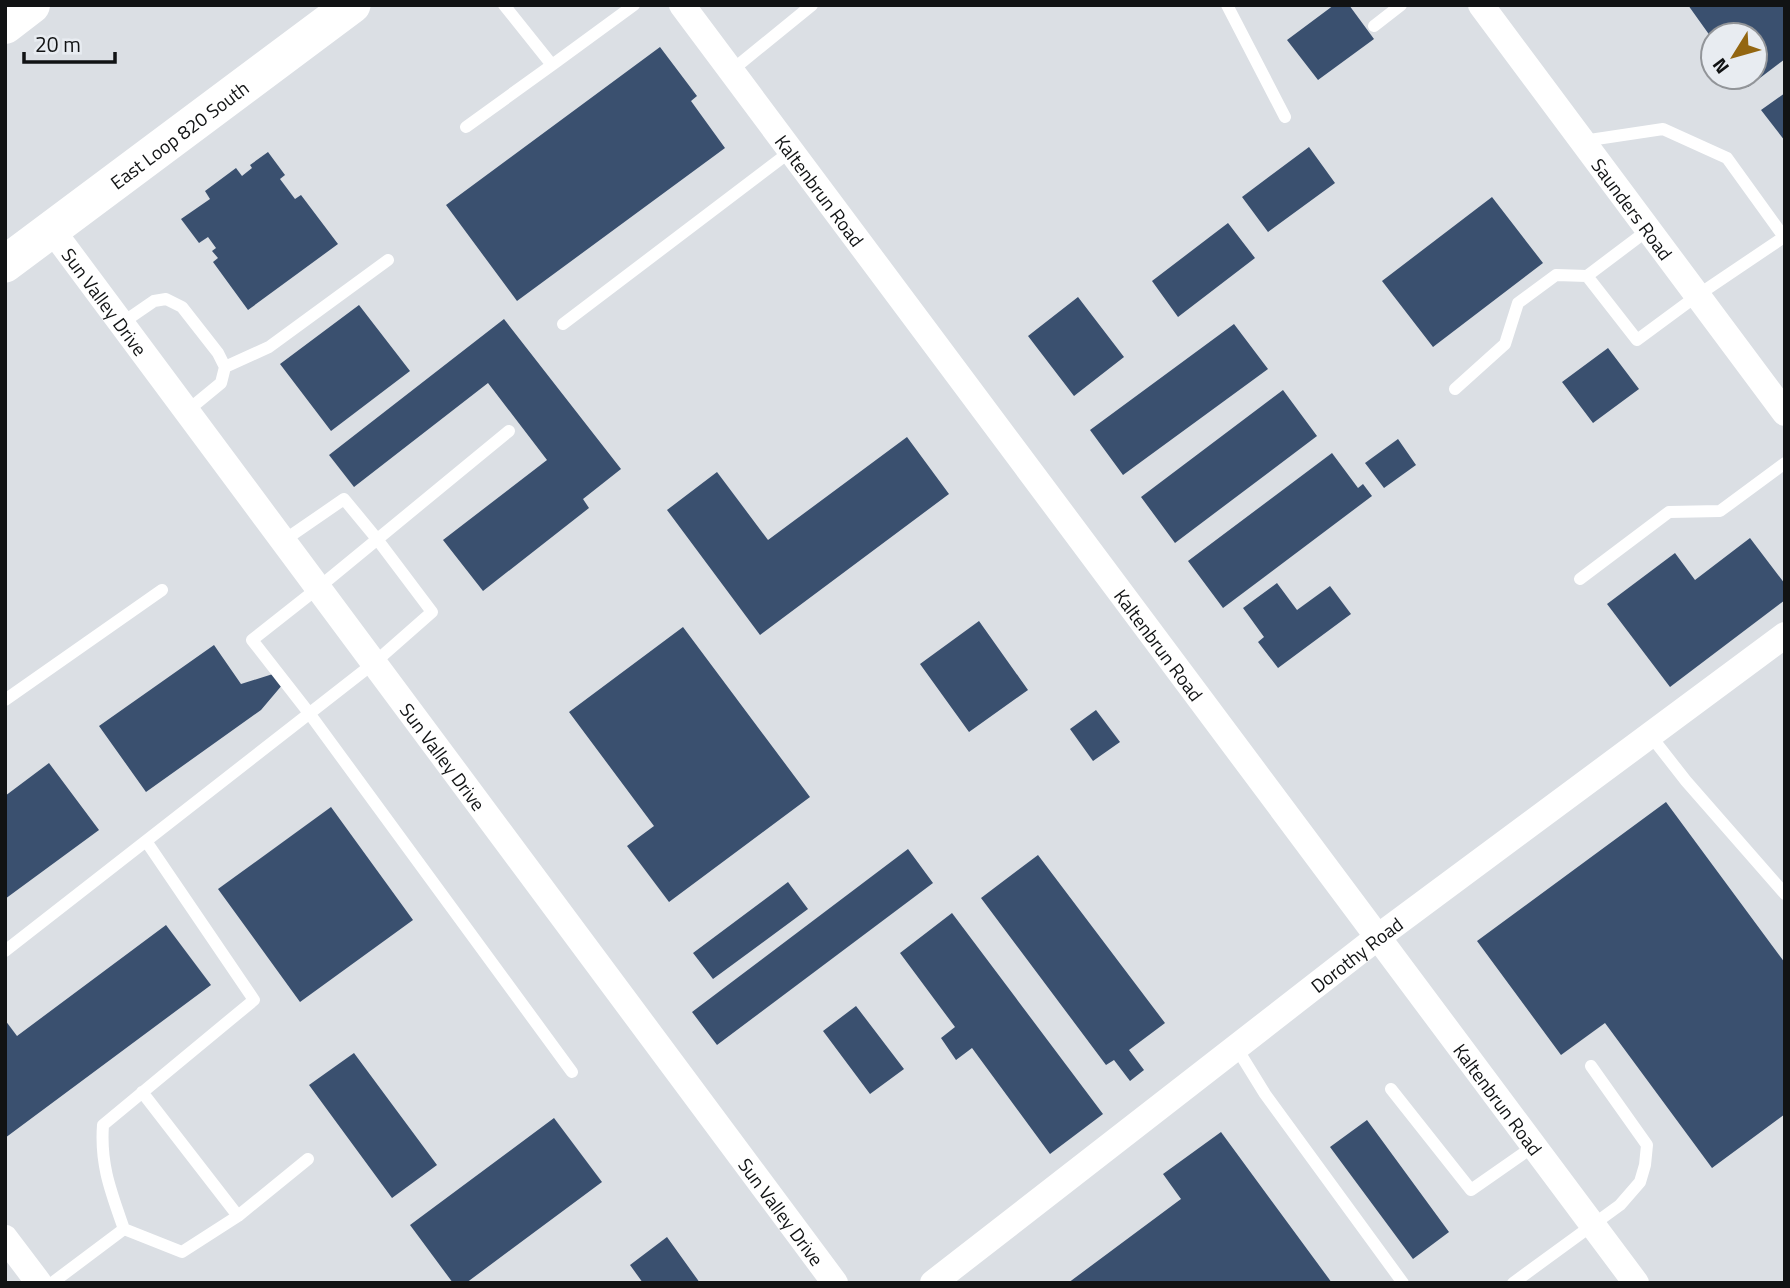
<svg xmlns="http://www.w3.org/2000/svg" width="1790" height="1288" viewBox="0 0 1790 1288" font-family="'Titillium Web',sans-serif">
<rect width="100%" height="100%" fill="#dbdfe4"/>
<!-- building -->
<path fill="#3a506f" d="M 1334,5 L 1349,5 L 1374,39 L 1318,80 L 1287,40 Z
M 1688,5 L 1785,5 L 1785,59 L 1748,87 L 1740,77 L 1755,77 L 1755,35 L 1713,35 L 1713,40 Z
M 660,47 L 697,96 L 691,101 L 725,148 L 517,301 L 446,205 Z
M 1785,93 L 1785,141 L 1761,110 Z
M 1309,147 L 1335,183 L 1268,232 L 1242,197 Z
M 268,152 L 285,175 L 280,179 L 295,199 L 301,195 L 338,244 L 248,310 L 213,262 L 218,258 L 212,251 L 216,248 L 208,237 L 199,243 L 181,219 L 210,199 L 205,191 L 236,168 L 242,176 L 252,168 L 250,165 Z
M 1492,197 L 1543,263 L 1433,347 L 1382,281 Z
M 1228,223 L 1255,258 L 1178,317 L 1152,281 Z
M 1078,297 L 1124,357 L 1074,396 L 1028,336 Z
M 359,305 L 410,371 L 331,431 L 280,364 Z
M 504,319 L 621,469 L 583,499 L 589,508 L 483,591 L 443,540 L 547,460 L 488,383 L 354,487 L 329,455 Z
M 1234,324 L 1268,369 L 1123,475 L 1090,430 Z
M 1608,348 L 1639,389 L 1593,423 L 1562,382 Z
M 1283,390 L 1317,436 L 1175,543 L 1141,497 Z
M 907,437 L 949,494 L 760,635 L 667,510 L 717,472 L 768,540 Z
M 1398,439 L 1416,465 L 1384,488 L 1365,463 Z
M 1332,453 L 1358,488 L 1363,484 L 1372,496 L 1223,608 L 1188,561 Z
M 1750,538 L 1785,584 L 1785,600 L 1670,687 L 1607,604 L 1675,553 L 1695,580 Z
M 1277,583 L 1297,610 L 1330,586 L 1351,614 L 1278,668 L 1258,642 L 1264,637 L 1243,608 Z
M 979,621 L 1028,690 L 969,732 L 920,664 Z
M 683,627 L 810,797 L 669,902 L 627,846 L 654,826 L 569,712 Z
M 214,645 L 241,684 L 276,673 L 283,684 L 261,710 L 146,792 L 99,726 Z
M 1096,710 L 1120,742 L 1093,761 L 1070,729 Z
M 49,763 L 99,830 L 5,899 L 5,796 Z
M 1666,802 L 1785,963 L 1785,1114 L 1712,1168 L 1605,1023 L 1561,1055 L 1477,941 Z
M 331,807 L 413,920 L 300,1002 L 218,889 Z
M 908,849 L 933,883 L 717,1045 L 692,1012 Z
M 1038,855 L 1165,1023 L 1129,1050 L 1144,1070 L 1130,1081 L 1114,1060 L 1106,1065 L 981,898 Z
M 788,882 L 808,909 L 713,979 L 693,953 Z
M 952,913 L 1103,1114 L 1050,1154 L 972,1048 L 956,1060 L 941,1038 L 955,1027 L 900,953 Z
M 166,925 L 211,985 L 5,1138 L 5,1020 L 17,1036 Z
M 856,1006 L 904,1069 L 870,1094 L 823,1031 Z
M 354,1053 L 437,1165 L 392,1198 L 309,1085 Z
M 554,1118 L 602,1182 L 466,1283 L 453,1283 L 410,1225 Z
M 1367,1120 L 1449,1232 L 1413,1259 L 1330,1147 Z
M 1221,1132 L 1332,1283 L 1068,1283 L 1181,1199 L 1163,1174 Z
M 667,1237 L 700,1283 L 643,1283 L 630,1265 Z"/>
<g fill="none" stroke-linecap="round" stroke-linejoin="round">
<!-- lane -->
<path stroke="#fff" stroke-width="12" d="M 504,5 L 552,65 L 634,5
M 1227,5 L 1285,117
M 1374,26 L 1401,5
M 731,71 L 812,5
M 466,127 L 552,65
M 1583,141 L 1663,129 L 1727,158 L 1784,237 L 1698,295 L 1637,340 L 1587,276 L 1648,230
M 122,323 L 154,301 L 166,299 L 182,307 L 218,353 L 225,367 L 221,383 L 187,411
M 563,324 L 791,151
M 225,367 L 269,347 L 388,260
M 1455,389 L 1505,344 L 1518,303 L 1556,275 L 1587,276
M 509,431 L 318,588 L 252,640 L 309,713 L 572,1072
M 1580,579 L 1669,512 L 1720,511 L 1785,463
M 5,700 L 162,590
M 1650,735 L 1686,781 L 1785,894
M 5,951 L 374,663 L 432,612 L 377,539 L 344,499 L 283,541
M 1236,1047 L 1265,1094 L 1403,1283
M 1391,1089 L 1471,1190 L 1534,1146
M 142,1092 L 238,1216
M 124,1229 L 182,1252 L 238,1216 L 308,1159
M 52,1283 L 124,1229 C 111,1192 100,1165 103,1125 L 254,1000 L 146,841
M 1513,1283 L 1620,1205 L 1640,1182 L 1645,1165 L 1647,1145 L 1591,1066"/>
<!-- street -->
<g stroke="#fff" stroke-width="26">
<path id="s1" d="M 682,5 L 1636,1283"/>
<path id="s2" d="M 1481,5 L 1785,413"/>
<path id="s3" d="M 52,230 L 835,1283"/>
<path d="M 5,1238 L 39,1283"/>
<path id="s4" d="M 933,1283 L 1378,937 L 1785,635"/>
</g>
<!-- secondary -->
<path stroke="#fff" stroke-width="37" id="s5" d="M 5,264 L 352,5"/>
<!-- highway -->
<path stroke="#fff" stroke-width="38" d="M 5,25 L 31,5"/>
</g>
<g text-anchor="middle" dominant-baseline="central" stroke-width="7" stroke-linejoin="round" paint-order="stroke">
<!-- street labels -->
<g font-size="19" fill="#111314" stroke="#e8ecf1">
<text stroke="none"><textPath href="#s5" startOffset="217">East Loop 820 South</textPath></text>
<text stroke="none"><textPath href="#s1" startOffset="231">Kaltenbrun Road</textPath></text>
<text stroke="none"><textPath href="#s2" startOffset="254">Saunders Road</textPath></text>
<text stroke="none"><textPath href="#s3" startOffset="89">Sun Valley Drive</textPath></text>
<text stroke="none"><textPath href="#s1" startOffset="798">Kaltenbrun Road</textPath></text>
<text stroke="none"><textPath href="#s3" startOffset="656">Sun Valley Drive</textPath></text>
<text stroke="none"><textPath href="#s4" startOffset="536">Dorothy Road</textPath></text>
<text stroke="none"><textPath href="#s1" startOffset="1365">Kaltenbrun Road</textPath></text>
<text stroke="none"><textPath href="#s3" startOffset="1223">Sun Valley Drive</textPath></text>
</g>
</g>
<!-- border -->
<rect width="1790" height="1288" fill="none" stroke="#111314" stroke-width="14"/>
<!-- north arrow -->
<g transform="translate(1734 56) rotate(233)"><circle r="33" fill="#e8ecf1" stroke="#929599" stroke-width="2"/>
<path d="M0-5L12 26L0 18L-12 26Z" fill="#936611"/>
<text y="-10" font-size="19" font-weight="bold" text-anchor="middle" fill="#111314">N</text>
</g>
<!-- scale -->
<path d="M24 52v10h91v-10" fill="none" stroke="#111314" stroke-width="3.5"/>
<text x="35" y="52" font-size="21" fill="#111314" stroke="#e8ecf1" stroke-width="5" paint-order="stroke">20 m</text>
</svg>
